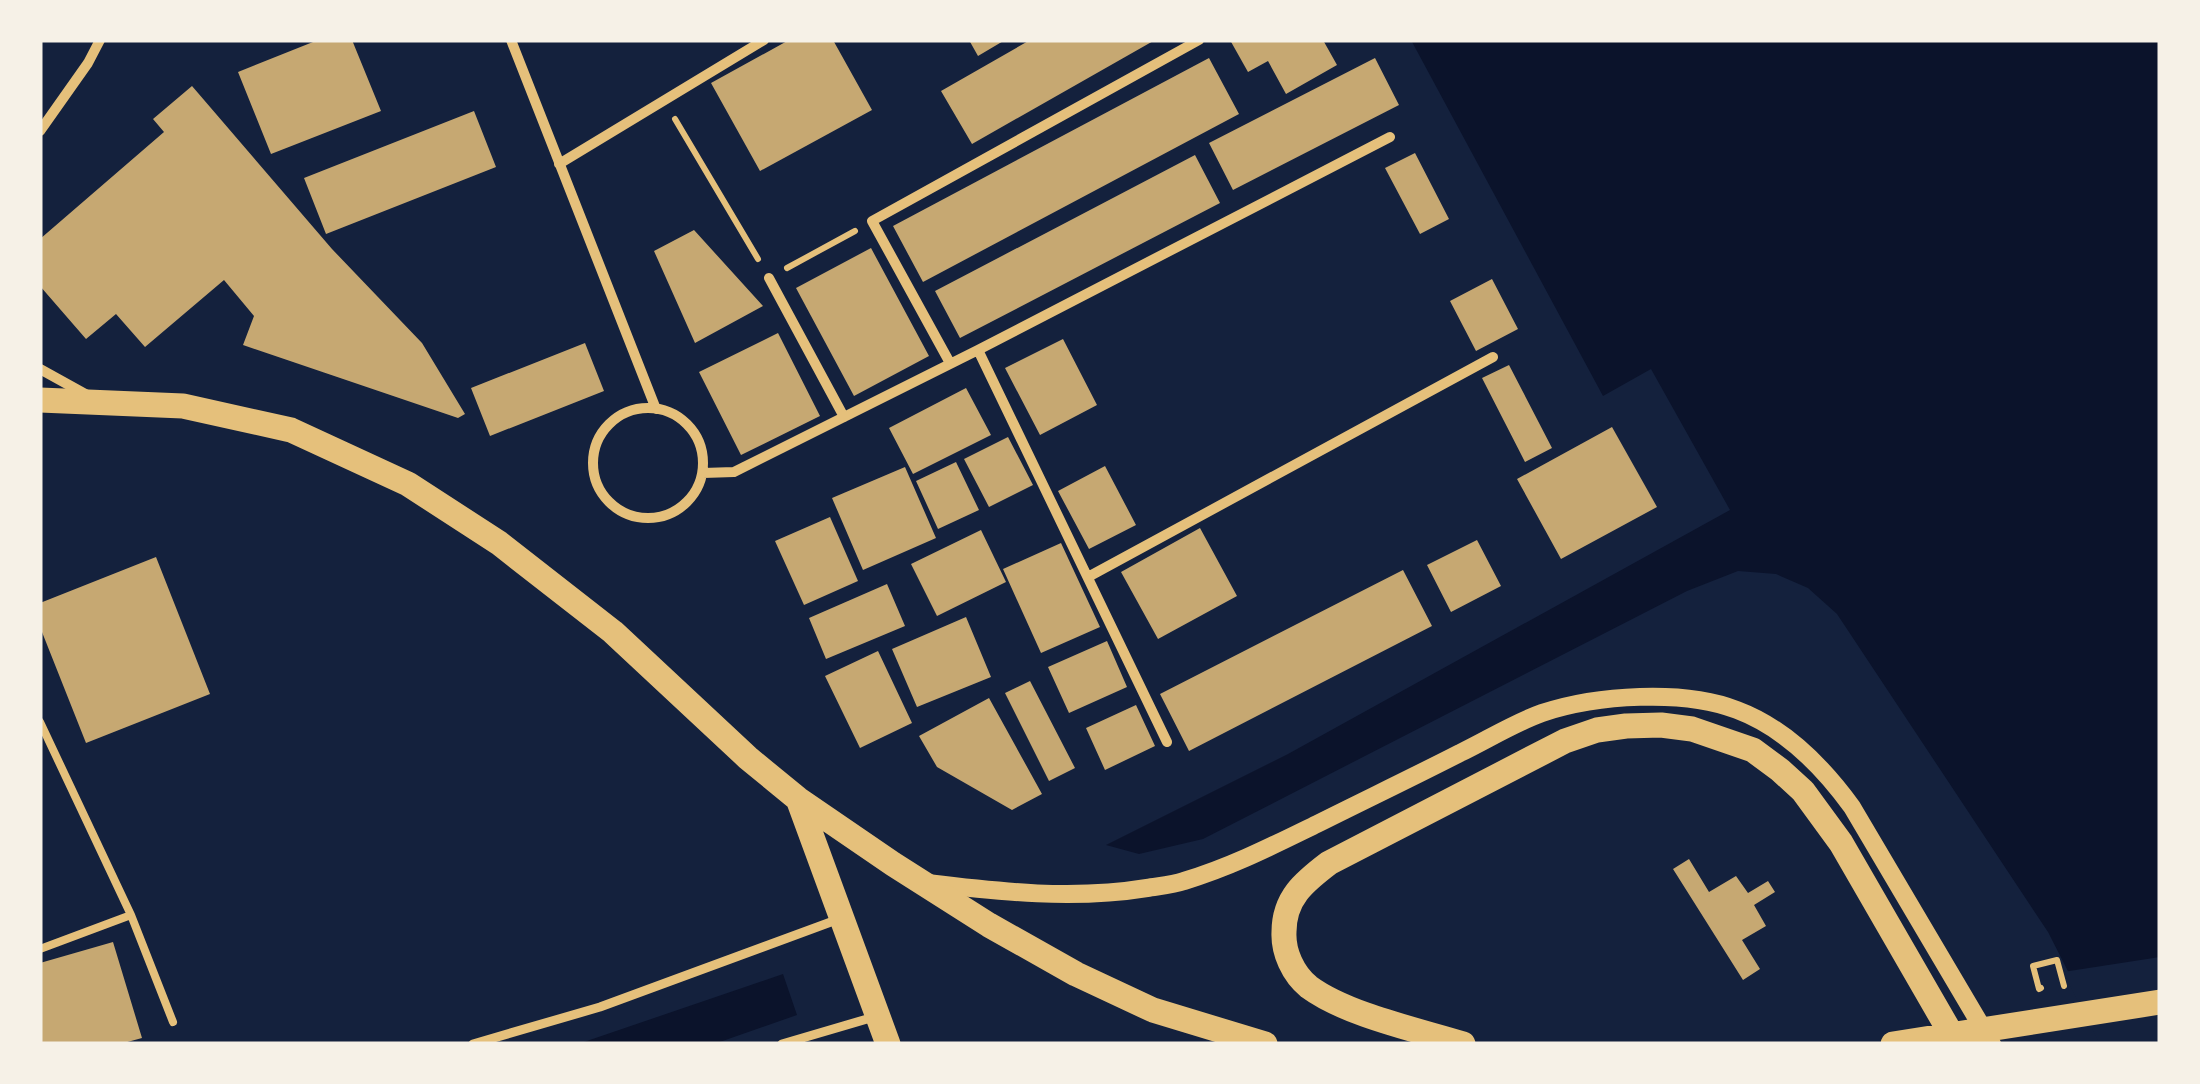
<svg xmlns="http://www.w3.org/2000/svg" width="2200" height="1084" viewBox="0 0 2200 1084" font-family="Figtree,sans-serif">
<rect width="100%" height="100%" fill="#14213d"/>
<!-- water -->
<path fill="#0b132b" d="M 1411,40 L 2160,40 L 2160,1044 L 2105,1044 L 2048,932 L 1837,614 L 1808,588 L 1776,574 L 1738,571 L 1687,591 L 1203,839 L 1139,854 L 1106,845 L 1288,754 L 1730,510 L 1651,369 L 1603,396 Z
M 783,974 L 797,1015 L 714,1044 L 578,1044 Z"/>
<!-- pier -->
<path fill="#14213d" d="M 2160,957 L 2160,1044 L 2100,1044 L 2063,972 Z"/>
<!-- building -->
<path fill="#c6a872" d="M 318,40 L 352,40 L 381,111 L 271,154 L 238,72 Z
M 789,40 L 833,40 L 872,110 L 760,171 L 711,83 Z
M 969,40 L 1005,40 L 978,56 Z
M 1030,40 L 1155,40 L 972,144 L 941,91 Z
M 1230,40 L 1323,40 L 1337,65 L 1286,94 L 1268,61 L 1248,72 Z
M 1209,58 L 1239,114 L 923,282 L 893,226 Z
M 1375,58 L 1399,105 L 1233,190 L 1209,143 Z
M 192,86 L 332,249 L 422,343 L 465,414 L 458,418 L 243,345 L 254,316 L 224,280 L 145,347 L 116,314 L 86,339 L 40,286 L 40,239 L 164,132 L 153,119 Z
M 474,111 L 496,167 L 326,234 L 304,178 Z
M 1415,153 L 1449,219 L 1420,234 L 1385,168 Z
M 1195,155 L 1220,203 L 960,338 L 935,291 Z
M 694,230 L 763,306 L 695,343 L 654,251 Z
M 871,248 L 929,356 L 854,396 L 796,288 Z
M 1492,279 L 1518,329 L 1476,351 L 1450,301 Z
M 778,333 L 820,416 L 741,455 L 699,372 Z
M 1063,339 L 1097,405 L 1040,435 L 1005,368 Z
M 585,343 L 604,391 L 490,436 L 471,388 Z
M 1509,365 L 1552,448 L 1525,462 L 1482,378 Z
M 966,388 L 991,435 L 913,474 L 889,428 Z
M 1612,427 L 1657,507 L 1561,559 L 1517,479 Z
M 1008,437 L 1033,485 L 989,507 L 964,459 Z
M 956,462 L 979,510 L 938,529 L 916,481 Z
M 1105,466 L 1136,525 L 1089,549 L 1058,491 Z
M 905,467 L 936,538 L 863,570 L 832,498 Z
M 830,517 L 858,581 L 804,605 L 775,541 Z
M 1200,528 L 1237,596 L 1158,639 L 1121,572 Z
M 981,530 L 1006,582 L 937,616 L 911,564 Z
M 1477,540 L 1501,586 L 1451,612 L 1427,565 Z
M 1061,543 L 1100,627 L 1041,653 L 1003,569 Z
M 156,557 L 210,694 L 86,743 L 40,627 L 40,603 Z
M 1403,570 L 1432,626 L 1189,751 L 1160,694 Z
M 887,584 L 905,626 L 826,659 L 809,618 Z
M 966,617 L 991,677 L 917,707 L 892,649 Z
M 1107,641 L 1127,687 L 1069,713 L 1048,667 Z
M 878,651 L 912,723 L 860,748 L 825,676 Z
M 1030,681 L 1075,768 L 1049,781 L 1005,693 Z
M 989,698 L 1042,794 L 1012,810 L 937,767 L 919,736 Z
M 1136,705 L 1155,746 L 1105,770 L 1086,728 Z
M 1689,859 L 1709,892 L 1736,876 L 1748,893 L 1768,881 L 1775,892 L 1754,905 L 1766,926 L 1742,940 L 1760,969 L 1743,980 L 1673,869 Z
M 113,942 L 142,1038 L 120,1044 L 40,1044 L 40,963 Z"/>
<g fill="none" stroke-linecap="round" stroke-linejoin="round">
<!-- path -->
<path stroke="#e5c07b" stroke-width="6" d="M 675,119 L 758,259
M 787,268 L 855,231
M 2041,988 L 2039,989 L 2033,966 L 2057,960 L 2064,986"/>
<!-- service -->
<path stroke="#e5c07b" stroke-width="8" d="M 40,722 L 131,915 L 173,1022
M 40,949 L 131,915"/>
<!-- pedestrian -->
<path stroke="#e5c07b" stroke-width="9" d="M 473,1044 L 600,1007 L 839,919
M 782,1044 L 874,1017"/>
<!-- minor -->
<path stroke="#e5c07b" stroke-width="10" d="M 511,40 L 656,409
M 40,131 L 88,63 L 100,40
M 559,164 L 764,40
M 769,278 L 844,417
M 978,350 L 1167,742
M 950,363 L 872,221 L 1199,40
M 40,369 L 87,395
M593 463a55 55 0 1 1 110 0a55 55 0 1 1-110 0Z
M 703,473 L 734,472 L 978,350 L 1390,137
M 1088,577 L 1493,357"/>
<!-- tertiary -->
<path stroke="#e5c07b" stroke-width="18" d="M 927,883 C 1001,892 1074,900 1147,888 C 1159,886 1173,885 1184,881 C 1231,867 1274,845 1317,824 C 1365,800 1413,777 1460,753 C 1487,740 1514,723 1542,713 C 1596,695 1684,689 1737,710 C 1785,728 1823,767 1852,807 L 1992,1044"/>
<!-- primary -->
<path stroke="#e5c07b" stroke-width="25" d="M 40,400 L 183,406 L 291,430 L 408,484 L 499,543 L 613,632 L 748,758 L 798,799 L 893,864 L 989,925 L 1076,974 L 1153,1010 L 1265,1044
M 798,799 L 888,1044
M 1463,1044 C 1418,1030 1347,1015 1309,987 C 1293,974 1283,952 1284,932 C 1284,898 1304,882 1329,863 L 1565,741 L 1597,730 L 1626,726 L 1661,725 L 1692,729 L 1753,750 L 1780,770 L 1803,791 L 1841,843 L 1957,1044
M 1893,1044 L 2160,1002"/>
</g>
<!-- border -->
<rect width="2200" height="1084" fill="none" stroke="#f6f1e7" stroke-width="85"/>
</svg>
